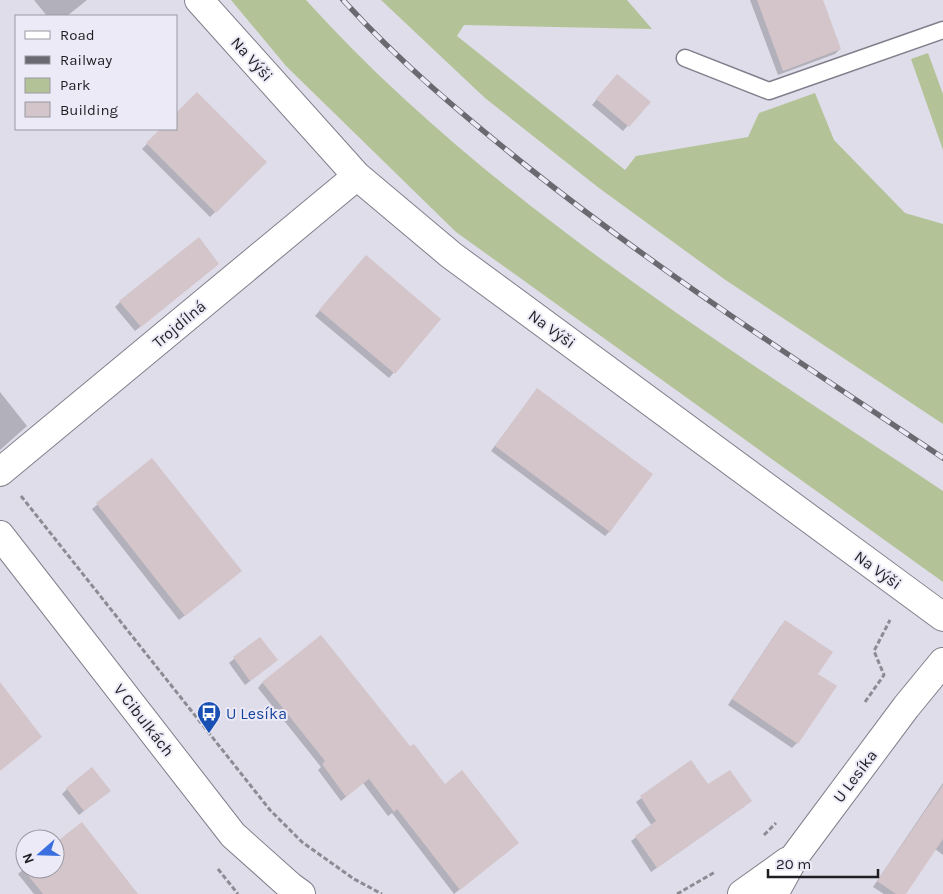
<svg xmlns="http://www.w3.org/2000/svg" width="943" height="894" viewBox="0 0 943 894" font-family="Karla,sans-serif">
<rect width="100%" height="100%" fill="#dfdde9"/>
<!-- green -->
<path fill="#b3c397" d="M 231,0 L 306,0 C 486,199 721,343 943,491 L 943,582 L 456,232 L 286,66 Z
M 381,0 L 627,0 L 652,29 L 464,25 L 457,36 L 625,170 L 636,156 L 748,137 L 759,113 L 815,93 L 834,140 L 905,213 L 943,224 L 943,424 L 724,279 L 599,188 L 485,98 Z
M 928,53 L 943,94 L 943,150 L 911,59 Z"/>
<!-- shadow -->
<path fill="#0003" d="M 34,0 L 87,0 L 67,16 L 47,16 Z
M 750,0 L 822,0 L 840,49 L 835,54 L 778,75 Z
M 612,81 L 649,102 L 623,131 L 592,105 Z
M 162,129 L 176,129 L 265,162 L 210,217 L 142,149 Z
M 361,262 L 440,319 L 389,378 L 315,316 Z
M 212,269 L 135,331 L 115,307 L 120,302 Z
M 0,392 L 27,426 L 0,450 Z
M 533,395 L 610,531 L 605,536 L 491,451 Z
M 152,460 L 235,576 L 179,620 L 92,509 Z
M 785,622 L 817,674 L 797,743 L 792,748 L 728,705 L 780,627 Z
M 259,638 L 271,665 L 245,685 L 229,663 Z
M 262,683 L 410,748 L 445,785 L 517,843 L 454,894 L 392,813 L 388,816 L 363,783 L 341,801 L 318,770 L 321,767 L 258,688 Z
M 691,762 L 708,786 L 745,806 L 651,872 L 631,841 L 652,826 L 636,802 Z
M 943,783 L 943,855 L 935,849 L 904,894 L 884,894 L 873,887 Z
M 67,789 L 104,795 L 79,815 L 62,794 Z
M 55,844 L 137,894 L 34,894 L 18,874 L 25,868 L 55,869 Z"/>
<!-- building -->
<path fill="#d3c5c9" d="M 757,0 L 823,0 L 841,49 L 783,71 Z
M 617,74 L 651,102 L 629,127 L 596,99 Z
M 197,92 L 267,162 L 216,213 L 146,143 L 160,129 L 176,129 L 176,113 Z
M 199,237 L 219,264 L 141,327 L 119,301 Z
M 366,255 L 441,319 L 395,374 L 319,310 Z
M 537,388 L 653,474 L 610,532 L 495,446 Z
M 152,458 L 242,571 L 185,616 L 96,503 Z
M 785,620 L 833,652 L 818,674 L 837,686 L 798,744 L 732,699 Z
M 321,635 L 410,746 L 414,744 L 445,784 L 462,770 L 519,843 L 460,890 L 397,809 L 394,812 L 369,779 L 346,797 L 322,764 L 325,761 L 262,682 Z
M 260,637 L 278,660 L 250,681 L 233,657 Z
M 0,682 L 42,737 L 0,771 Z
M 691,760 L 708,784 L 730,770 L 752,801 L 657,868 L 635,836 L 656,821 L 640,796 Z
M 92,767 L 111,791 L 84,811 L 66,788 Z
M 943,785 L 943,839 L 906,894 L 896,894 L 877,881 Z
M 82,822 L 138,894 L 43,894 L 22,868 L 25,866 L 25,869 L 55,869 L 55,843 Z"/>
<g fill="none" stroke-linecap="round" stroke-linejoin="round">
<!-- lane casing -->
<g stroke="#817f8b" stroke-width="19">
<path id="lane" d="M 685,58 L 769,91 L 943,30"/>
</g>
<!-- street casing -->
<g stroke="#817f8b" stroke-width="30">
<path id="street" d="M 199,0 L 357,176 L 451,255 L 943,617
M 0,472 L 357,176
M 0,535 L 233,835 L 290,886 L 301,894
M 742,894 L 788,861
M 774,894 L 795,856 L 906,707 L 943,662"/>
</g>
<!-- path -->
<path stroke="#8d8b94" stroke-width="3" stroke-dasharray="5 2.5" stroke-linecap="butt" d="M 21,496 L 270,810 L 302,842 L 354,879 L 382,894
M 865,702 L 884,675 L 874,651 L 890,620
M 764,835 L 776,823
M 218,869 L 238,894
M 677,894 L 715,872"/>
<!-- lane -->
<use href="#lane" stroke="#fff" stroke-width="16"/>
<!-- street -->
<use href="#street" stroke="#fff" stroke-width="28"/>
<!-- rail casing -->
<g stroke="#6a6970" stroke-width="5.5">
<path id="rail" d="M 343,0 C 399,62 464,116 529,168 C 661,273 803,364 943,458"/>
</g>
<!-- rail -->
<use href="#rail" stroke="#eceaf7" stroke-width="4" stroke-dasharray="11" stroke-linecap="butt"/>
</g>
<!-- icons -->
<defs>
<g id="bus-pin" transform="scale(1.25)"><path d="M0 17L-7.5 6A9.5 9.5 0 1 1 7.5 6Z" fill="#1a4fb4" stroke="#eceaf7"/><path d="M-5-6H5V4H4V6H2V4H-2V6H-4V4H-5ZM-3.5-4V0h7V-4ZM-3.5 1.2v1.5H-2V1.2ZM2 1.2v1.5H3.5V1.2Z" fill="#fff"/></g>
</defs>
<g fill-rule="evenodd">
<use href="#bus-pin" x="209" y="713"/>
</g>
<g text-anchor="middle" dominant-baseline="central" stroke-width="4" stroke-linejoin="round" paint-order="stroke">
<!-- street labels -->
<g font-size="16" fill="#1f1e22" stroke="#eceaf7">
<text transform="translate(252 59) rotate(48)">Na Výši</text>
<text transform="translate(179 324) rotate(-40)">Trojdílná</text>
<text transform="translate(552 329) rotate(36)">Na Výši</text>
<text transform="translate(878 570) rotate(36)">Na Výši</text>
<text transform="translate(144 720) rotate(52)">V Cibulkách</text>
<text transform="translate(855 776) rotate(-53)">U Lesíka</text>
</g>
<!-- transit labels -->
<g font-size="16" fill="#164399" stroke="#eceaf7" text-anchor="start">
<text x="226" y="713">U Lesíka</text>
</g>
</g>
<!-- legend -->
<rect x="15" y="15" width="162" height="115" fill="#eceaf7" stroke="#9a98a2"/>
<rect x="25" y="31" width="25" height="8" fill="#ffffff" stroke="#9a98a2"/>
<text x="60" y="40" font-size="15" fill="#1f1e22">Road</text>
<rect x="25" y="56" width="25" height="8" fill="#6a6970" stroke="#9a98a2"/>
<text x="60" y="65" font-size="15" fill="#1f1e22">Railway</text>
<rect x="25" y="78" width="25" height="15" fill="#b3c397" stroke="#9a98a2"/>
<text x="60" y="90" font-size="15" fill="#1f1e22">Park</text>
<rect x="25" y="102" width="25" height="15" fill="#d3c5c9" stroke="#9a98a2"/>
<text x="60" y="115" font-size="15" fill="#1f1e22">Building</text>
<!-- north arrow -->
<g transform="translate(40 854) rotate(250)"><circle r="24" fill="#eceaf7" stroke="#9a98a2"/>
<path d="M0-4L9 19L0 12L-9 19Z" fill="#3b6fdf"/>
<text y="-8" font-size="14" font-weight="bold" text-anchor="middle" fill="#1f1e22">N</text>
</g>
<!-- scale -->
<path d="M768 869v8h110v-8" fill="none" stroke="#1f1e22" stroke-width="2.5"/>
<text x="776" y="869" font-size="15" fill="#1f1e22" stroke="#eceaf7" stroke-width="4" paint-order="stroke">20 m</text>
</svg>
